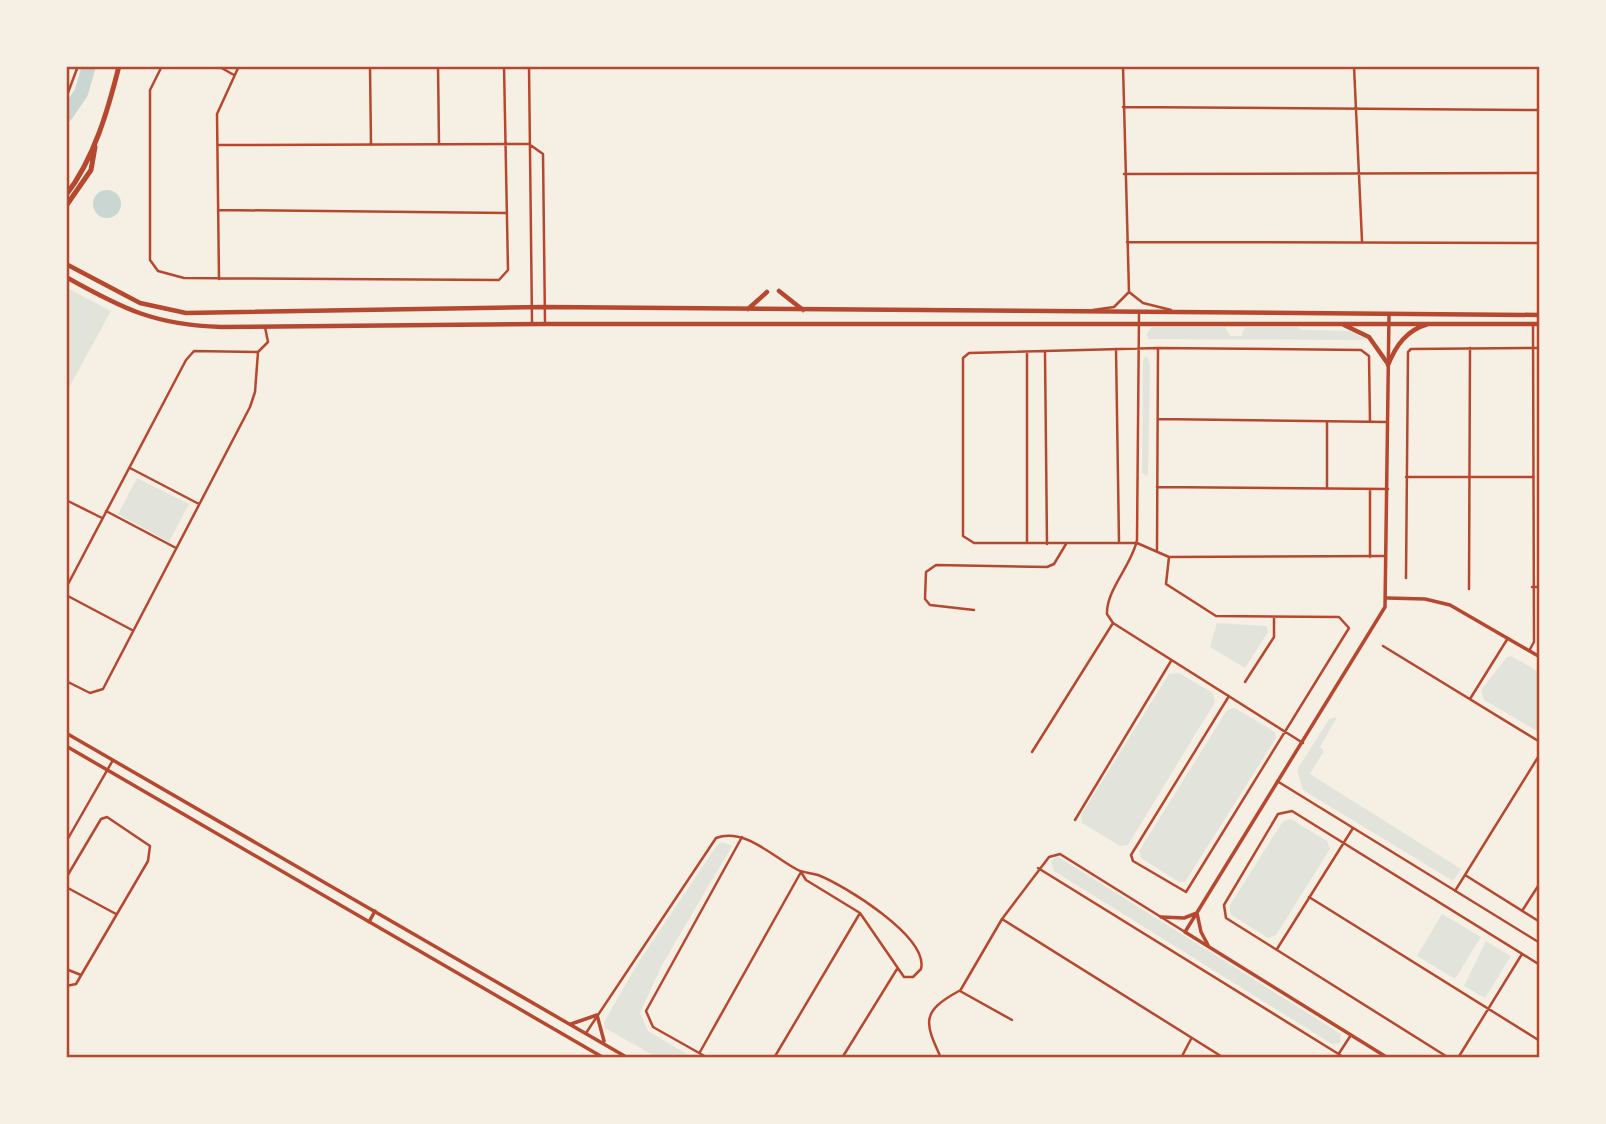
<svg xmlns="http://www.w3.org/2000/svg" width="1606" height="1124" viewBox="0 0 1606 1124" font-family="Roboto,sans-serif">
<rect width="100%" height="100%" fill="#f6efe4"/>
<!-- green -->
<path fill="#e2e4dc" d="M 67,288 L 111,311 L 67,391 Z
M 1152,327 L 1225,327 L 1230,336 L 1241,336 L 1245,327 L 1297,327 L 1302,330 L 1350,331 L 1369,340 L 1148,339 L 1147,333 Z
M 1147,356 L 1150,365 L 1148,476 L 1142,473 L 1143,360 Z
M 137,478 L 189,504 L 169,542 L 118,514 Z
M 1217,623 L 1267,626 L 1268,632 L 1245,668 L 1210,647 Z
M 1511,656 L 1539,672 L 1539,732 L 1484,700 L 1481,690 L 1507,657 Z
M 1179,673 L 1213,693 L 1215,702 L 1128,845 L 1120,846 L 1082,823 L 1081,815 L 1169,674 Z
M 1235,708 L 1275,732 L 1276,738 L 1185,882 L 1179,882 L 1141,858 L 1139,851 L 1227,710 Z
M 1337,717 L 1320,747 L 1324,751 L 1310,774 L 1461,869 L 1453,881 L 1303,790 L 1297,770 L 1329,719 Z
M 1291,819 L 1327,841 L 1330,849 L 1276,935 L 1268,938 L 1230,914 L 1230,905 L 1283,821 Z
M 722,842 L 732,846 L 662,965 L 640,1013 L 648,1031 L 692,1057 L 656,1057 L 605,1028 L 604,1022 L 638,963 L 717,845 Z
M 1057,856 L 1341,1034 L 1340,1043 L 1332,1044 L 1054,871 L 1051,861 Z
M 1442,914 L 1481,937 L 1455,979 L 1417,956 Z
M 1486,941 L 1511,956 L 1485,998 L 1464,986 Z"/>
<!-- water -->
<path fill="#c9d6d2" d="M93 204a14 14 0 1 1 28 0a14 14 0 1 1-28 0Z"/>
<g fill="none" stroke-linecap="round" stroke-linejoin="round">
<!-- river -->
<path stroke="#c9d6d2" stroke-width="14" d="M 66,115 L 81,93 L 89,66"/>
<!-- minor -->
<path stroke="#b5482f" stroke-width="2.5" d="M 162,66 L 150,90 L 150,260 L 158,271 L 184,278 L 499,280 L 508,270 L 504,66
M 218,66 L 234,75
M 370,66 L 371,145
M 438,66 L 439,144
M 529,66 L 532,322
M 1123,66 L 1129,292 L 1143,303 L 1171,310
M 1354,66 L 1362,241
M 66,98 L 78,66
M 1123,107 L 1540,110
M 529,144 L 543,154 L 545,322
M 218,145 L 529,144
M 1124,174 L 1540,173
M 218,210 L 507,213
M 1127,242 L 1540,243
M 219,279 L 217,114 L 239,66
M 1093,310 L 1114,307 L 1129,292
M 1139,313 L 1137,540 C 1132,565 1106,590 1107,614 L 1113,623 L 1303,743
M 1116,349 L 1119,542
M 258,352 L 268,342 L 265,327
M 1045,352 L 1047,544
M 1027,353 L 1027,542
M 1158,419 L 1387,422
M 1327,422 L 1327,488
M 1370,422 L 1369,356 L 1361,350 L 1158,348 L 969,353 L 963,358 L 963,536 L 974,543 L 1137,543 L 1169,557 L 1384,556
M 130,468 L 199,504
M 1406,477 L 1532,477
M 1157,487 L 1388,489
M 66,500 L 102,518
M 106,511 L 176,548
M 1157,551 L 1158,348
M 1169,557 L 1166,584 L 1216,616 L 1339,617 L 1349,628 L 1186,892 L 1133,861 L 1131,855 L 1229,696
M 1370,557 L 1370,490
M 1406,578 L 1408,352 L 1411,349 L 1540,348
M 1532,587 L 1540,587
M 66,588 L 186,360 L 194,351 L 258,352 L 255,392 L 250,407 L 103,689 L 90,693 L 66,681
M 1469,589 L 1470,348
M 66,595 L 132,630
M 974,610 L 930,605 L 925,599 L 926,572 L 936,565 L 1047,567 L 1054,564 L 1066,544
M 1383,646 L 1540,742
M 1529,651 L 1534,642 L 1533,324
M 1245,682 L 1274,637 L 1274,617
M 1470,699 L 1508,638
M 1032,752 L 1113,623
M 1277,781 L 1540,943
M 66,793 L 66,802
M 1075,820 L 1171,661
M 66,842 L 113,760
M 1038,868 L 1345,1058
M 1465,875 L 1540,922
M 66,878 L 101,819 L 107,817 L 150,846 L 148,861 L 76,984 L 66,986
M 66,887 L 116,914
M 1455,891 L 1540,754
M 1309,897 L 1540,1041
M 1522,911 L 1540,883
M 1002,919 L 1224,1058
M 1277,949 L 1353,828
M 66,969 L 81,975
M 1012,1020 L 960,991 L 1002,919 L 1049,857 L 1060,854 L 1185,932
M 586,1033 L 716,838 C 745,827 774,858 798,870 C 804,873 812,873 818,875 C 844,885 929,937 921,969 L 913,977 L 904,977 L 860,913 L 806,880 L 801,872
M 700,1052 L 801,872
M 708,1058 L 653,1027 L 646,1011 L 742,837
M 774,1058 L 860,913
M 842,1058 L 897,969
M 941,1058 C 925,1023 920,1012 959,991
M 1181,1058 L 1191,1039
M 1336,1058 L 1351,1035
M 1449,1058 L 1226,918 L 1224,905 L 1278,814 L 1292,811 L 1540,965
M 1458,1058 L 1522,954"/>
<!-- tertiary -->
<path stroke="#b5482f" stroke-width="3.5" d="M 1387,598 L 1425,599 L 1450,605 L 1540,657
M 66,733 L 628,1058
M 66,746 L 604,1058
M 1161,917 L 1184,918 L 1197,913 L 1201,932 L 1208,945
M 369,922 L 375,911
M 571,1024 L 597,1015 L 604,1041
M 1388,1058 L 1185,932 L 1385,607 L 1389,315"/>
<!-- secondary -->
<path stroke="#b5482f" stroke-width="4.5" d="M 66,264 L 140,303 L 186,313 L 545,307 L 1540,315
M 66,277 C 123,309 155,325 221,327 L 545,324 L 1540,324
M 779,291 L 803,310
M 748,309 L 767,292
M 1344,325 L 1369,337 L 1388,364
M 1388,365 C 1396,345 1407,330 1428,324"/>
<!-- primary -->
<path stroke="#b5482f" stroke-width="5" d="M 66,195 C 94,159 108,110 119,66
M 66,206 L 91,170 L 95,147"/>
</g>
<!-- border -->
<rect width="1606" height="1124" fill="none" stroke="#f6efe4" stroke-width="136"/>
<rect x="68" y="68" width="1470" height="988" fill="none" stroke="#b5482f" stroke-width="2.5"/>
</svg>
